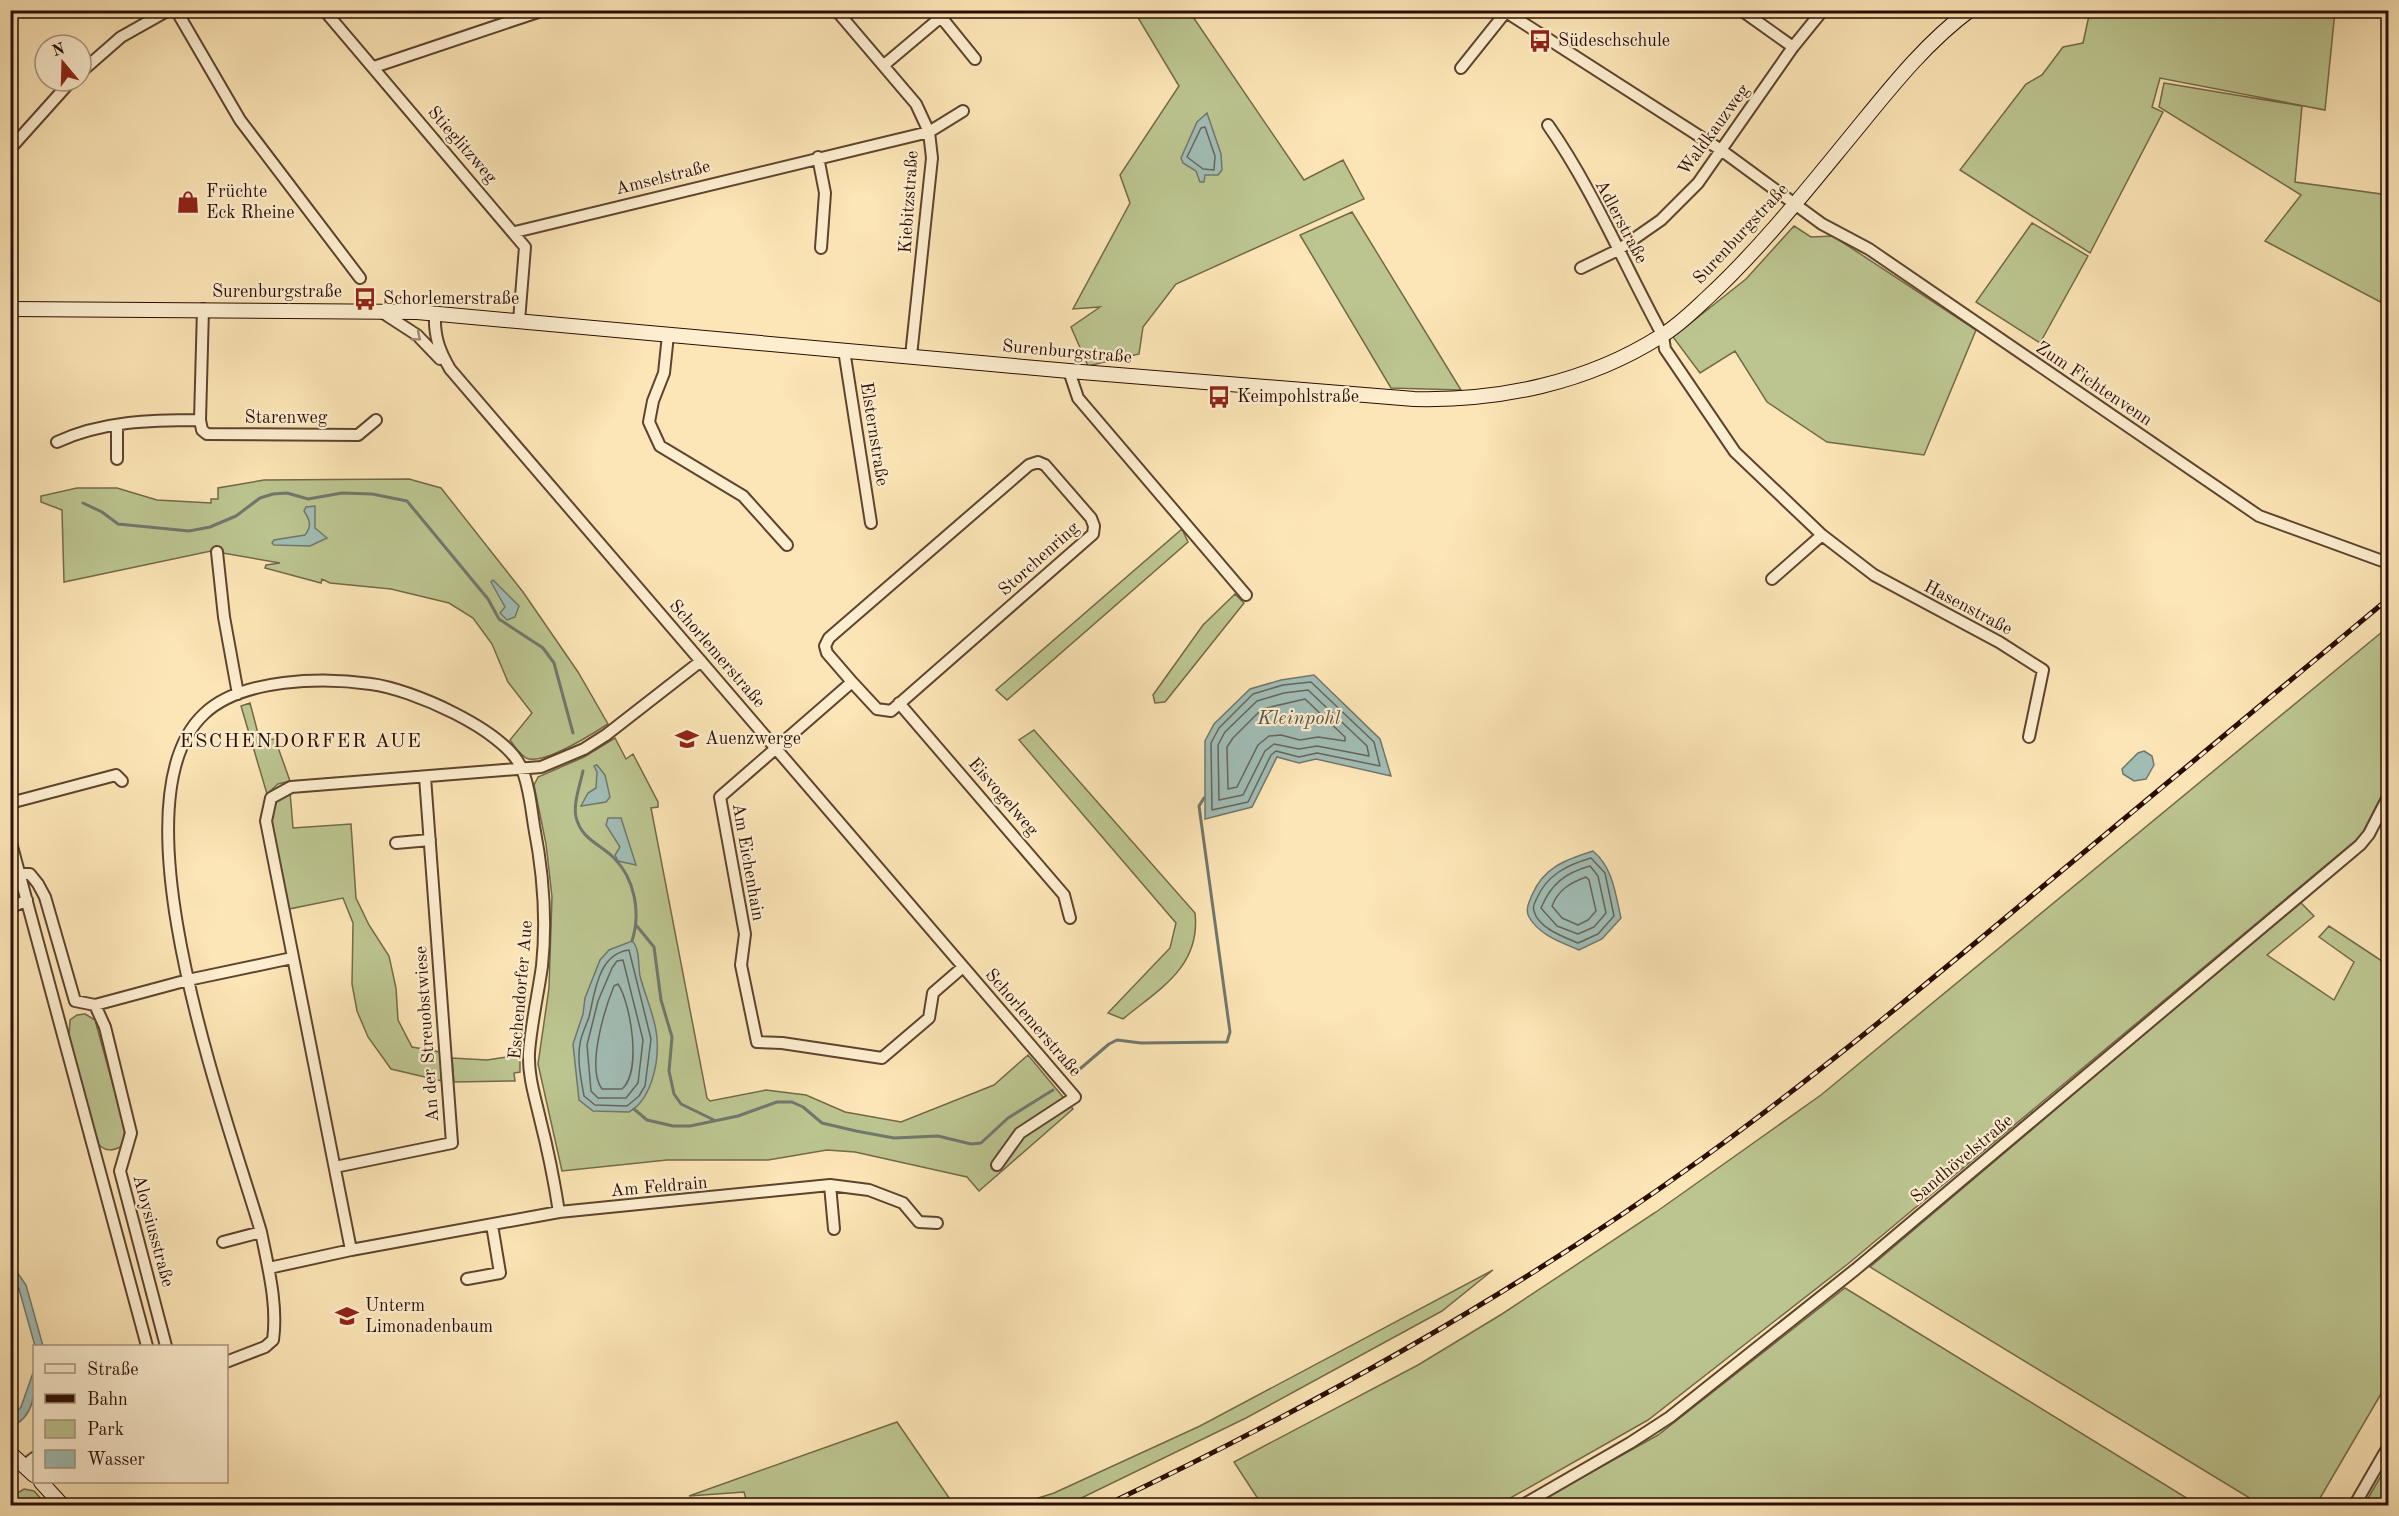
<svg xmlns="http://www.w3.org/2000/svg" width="2399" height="1516" viewBox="0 0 2399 1516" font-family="'Old Standard TT',serif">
<rect width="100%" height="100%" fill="#fce5b6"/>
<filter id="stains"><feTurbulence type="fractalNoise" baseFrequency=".00333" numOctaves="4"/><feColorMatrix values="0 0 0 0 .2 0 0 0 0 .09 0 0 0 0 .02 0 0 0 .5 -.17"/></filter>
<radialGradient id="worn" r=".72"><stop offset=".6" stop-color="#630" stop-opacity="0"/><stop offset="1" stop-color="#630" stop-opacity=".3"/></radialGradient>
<!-- green -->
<path fill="#bcc590" stroke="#736948" stroke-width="1.5" d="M 1134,11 L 1189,11 L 1304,180 L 1343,160 L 1364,199 L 1176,284 L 1143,327 L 1139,354 L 1088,366 L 1071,327 L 1100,307 L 1073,309 L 1130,203 L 1120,175 L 1179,86 Z
M 2090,11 L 2335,11 L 2325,110 L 2160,78 L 2152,107 L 2163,112 L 2090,253 L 1960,170 L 2026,84 L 2042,75 L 2063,47 L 2083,43 Z
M 2164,83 L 2302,106 L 2295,182 L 2388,195 L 2388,306 L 2265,241 L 2301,195 L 2159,107 Z
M 1352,212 L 1461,390 L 1391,388 L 1300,235 Z
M 2032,223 L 2088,256 L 2040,343 L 1976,302 Z
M 1794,226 L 1811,237 L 1833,236 L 1976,330 L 1924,455 L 1827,442 L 1767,402 L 1735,351 L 1700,373 L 1673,337 L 1746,279 Z
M 409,479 L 441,488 L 523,592 L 578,672 L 608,724 C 594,733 542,766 526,758 C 520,754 514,746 510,740 L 532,713 L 508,682 L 492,644 L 473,618 L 449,603 L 391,589 L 330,583 L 322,579 L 321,583 L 265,568 L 266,565 L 280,563 L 211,551 L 64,582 L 62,510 L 41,502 L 41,496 L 77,488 L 117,488 L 157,500 L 211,503 L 211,499 L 218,499 L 218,488 L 264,480 Z
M 1182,529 L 1188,542 L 1007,700 L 996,690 Z
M 1235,594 L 1244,603 L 1165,702 L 1155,703 L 1153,695 L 1203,625 Z
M 2388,627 L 2388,783 L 2361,836 L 1849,1263 L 1648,1420 L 1498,1505 L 1262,1505 L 1234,1462 L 1418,1365 L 1502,1314 L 1656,1212 L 1821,1095 Z
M 250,703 L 260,741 L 275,739 L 290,781 L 278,784 L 267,794 L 241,706 Z
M 1034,730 L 1195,913 C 1201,967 1159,989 1123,1019 L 1108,1013 L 1170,948 L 1176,923 L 1019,740 Z
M 615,738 L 626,759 L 633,754 L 658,802 L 658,807 L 651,808 L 707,1098 L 710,1101 L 766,1090 L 806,1095 L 845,1112 L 901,1122 L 994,1085 L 1028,1055 L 1073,1109 L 979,1191 L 967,1177 L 855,1152 L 827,1150 L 768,1160 L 667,1160 L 562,1171 L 538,1064 L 549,988 L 552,897 L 546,844 L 534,785 L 538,777 L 584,757 Z
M 290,792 L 293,828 L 351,824 L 356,898 L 369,925 L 389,956 L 396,988 L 398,1020 L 412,1047 L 440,1052 L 442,1081 L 391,1069 L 368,1037 L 357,1011 L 352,984 L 353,923 L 343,898 L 289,909 L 271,818 L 277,799 Z
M 2300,902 L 2314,916 L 2267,955 L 2334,1000 L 2354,962 L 2319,937 L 2329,926 L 2388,965 L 2388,1382 L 2316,1505 L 2261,1505 L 1870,1267 Z
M 85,1014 L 95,1020 L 125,1129 L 122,1146 C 113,1151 106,1152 98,1144 L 69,1038 L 70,1020 L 77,1015 Z
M 520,1055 L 520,1072 L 514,1073 L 515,1081 L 454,1082 L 452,1058 L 487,1060 Z
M 1493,1270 L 1442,1311 L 1246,1418 L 1067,1505 L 1016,1505 L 1054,1493 L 1200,1426 Z
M 1845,1288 L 2198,1505 L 1532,1505 L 1658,1435 Z
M 897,1422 L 954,1505 L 748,1506 L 744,1492 L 689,1496 Z
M 2388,1464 L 2388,1505 L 2364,1505 Z
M 24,1489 L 34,1491 L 47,1505 L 11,1505 L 11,1497 Z"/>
<!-- water -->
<path fill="#a1bdb5" stroke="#71776d" stroke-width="1.5" d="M 1207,113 L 1221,154 L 1222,170 L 1218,175 L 1205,175 L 1204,182 L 1200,182 L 1196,171 L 1183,163 L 1181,158 L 1197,122 Z
M 315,506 L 315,528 L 327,538 L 310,546 L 274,545 L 272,543 L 274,540 L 305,535 C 312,526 310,520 304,511 L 306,507 Z
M 493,580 L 519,606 L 515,617 L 507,620 L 500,613 L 505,607 L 491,582 Z
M 1314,675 L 1380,739 L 1391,776 L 1316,759 L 1299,763 L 1277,757 L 1252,807 L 1205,819 L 1205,741 L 1214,724 L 1250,689 L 1281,680 Z
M 2144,751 L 2152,756 L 2154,765 L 2146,779 L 2134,781 L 2123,774 L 2122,769 L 2138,753 Z
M 597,765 L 605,775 L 610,797 L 606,802 L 581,806 L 588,793 L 596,788 L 597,772 L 594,766 Z
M 608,818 L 621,818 L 636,865 L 618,861 L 615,855 L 620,847 L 606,825 Z
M 1593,851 C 1613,868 1615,892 1621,918 L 1602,939 L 1579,950 C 1561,942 1539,935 1529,917 C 1525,910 1529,902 1532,895 C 1544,867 1565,860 1593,851 Z
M 632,941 C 640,948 638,965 640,976 C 645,996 656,1018 657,1039 C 659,1063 651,1100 629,1112 L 593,1111 L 579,1100 L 573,1044 L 583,1014 L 585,998 L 600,960 L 609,950 Z
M 10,1262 L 26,1285 L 43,1346 L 35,1346 L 19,1289 L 11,1277 Z
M 34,1370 C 35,1393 35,1416 11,1427 L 11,1417 L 21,1407 Z"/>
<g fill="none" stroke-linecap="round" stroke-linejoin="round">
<!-- shore -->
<path stroke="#66655a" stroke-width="1.5" d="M 1205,127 L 1215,156 L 1214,170 L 1203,169 L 1187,157 L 1201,128 Z
M 1311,682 L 1374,742 L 1380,766 L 1317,753 L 1299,757 L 1276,751 L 1271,755 L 1248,802 L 1212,810 L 1211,743 L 1219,728 L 1253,694 L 1283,685 Z
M 1308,690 L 1367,746 L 1369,756 L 1317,746 L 1299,749 L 1274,744 L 1265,751 L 1243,795 L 1219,800 L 1218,745 L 1225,732 L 1257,701 L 1284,693 Z
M 1305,699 L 1345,737 L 1345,741 L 1318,737 L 1300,740 L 1281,735 L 1269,736 L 1258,745 L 1237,787 L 1228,789 L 1227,747 L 1233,738 L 1262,709 Z
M 1591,858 L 1605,873 L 1614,916 L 1598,934 L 1578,943 C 1564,937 1538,928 1534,911 C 1532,906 1535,902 1537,898 C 1547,875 1567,865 1591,858 Z
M 1590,866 L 1598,876 L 1606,913 L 1594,927 L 1578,934 L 1557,926 L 1541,908 C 1551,884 1565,873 1590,866 Z
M 1586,877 L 1589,880 L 1596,911 L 1588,920 L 1578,925 L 1562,918 L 1552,906 C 1558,890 1570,883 1586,877 Z
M 629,950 L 651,1039 L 645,1086 L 639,1096 L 627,1106 L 595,1105 L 584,1096 C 581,1079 577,1060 580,1044 C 581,1035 586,1026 589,1017 C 595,992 598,954 629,950 Z
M 623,960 L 643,1040 L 638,1083 L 626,1098 L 598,1098 L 591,1091 L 587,1045 L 598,1001 L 612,968 L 617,961 Z
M 618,984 C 631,1004 642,1072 622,1089 L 602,1089 C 586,1068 605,1008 614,986 Z"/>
<!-- stream -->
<path stroke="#71776d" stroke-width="3" d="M 83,503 L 102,512 L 118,524 L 189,531 L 210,527 L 236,516 L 260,498 L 273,494 L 287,493 L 308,499 L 342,493 L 372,494 L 407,501 L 488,599 L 499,619 L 543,648 L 554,663 L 573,733
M 583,771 C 580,785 573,804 576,817 C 581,839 600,844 614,858 C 635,879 641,913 632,941
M 636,925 L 654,947 L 661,1000 L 672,1037 L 669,1071 L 674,1094 L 681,1104 L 714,1120
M 1074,1074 L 1109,1044 L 1117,1040 L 1141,1043 L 1227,1042 L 1230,1032 L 1199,806 L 1204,798
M 634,1109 L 647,1120 L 673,1126 L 690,1126 L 738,1116 L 777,1102 L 792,1102 L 803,1107 L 822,1123 L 856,1131 L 894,1138 L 938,1136 L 971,1144 L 981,1143 L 1008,1118 L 1053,1090"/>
<!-- street casing -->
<g stroke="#5e432e" stroke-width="14">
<path id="street" d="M 176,10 L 240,120 L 360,278
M 324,10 L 525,247 L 519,321
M 836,10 L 916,104 L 929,132 L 932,158 L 911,356
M 1503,10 L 1721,150 L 1822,224 L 1869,249 L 2259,516 L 2388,563
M 1741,10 L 1793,47
M 884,65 L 941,17 L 975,59
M 374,67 L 544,10
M 1461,68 L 1505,13
M 81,72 L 121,37 L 169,10
M 1548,125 C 1593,189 1625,267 1663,336 L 1665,349 L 1735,452 L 1822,535 L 1874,575 L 1999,642 L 2043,670 L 2029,737
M 10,149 L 71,81
M 818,157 L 825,193 L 821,248
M 515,232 L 929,132 L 963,111
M 1581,268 L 1618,250 L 1661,220 L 1698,183 L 1793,47 L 1823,10
M 380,311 L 417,335 L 440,359
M 435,314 C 434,336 439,350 450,369 L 1075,1097 L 1020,1133 L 997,1165
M 668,335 L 664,373 L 653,401 L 649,422 L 660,446 L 743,496 L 787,545
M 844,350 L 871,523
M 1069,371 L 1078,398 L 1246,595
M 200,420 L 202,430 L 207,434 L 358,435 L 376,420
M 117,425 L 117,459
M 57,442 C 102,421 151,420 200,420 L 203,309
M 217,552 L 224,617 L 238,694
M 1772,579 L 1822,535
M 852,682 L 877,709 L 891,711 L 1093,534 L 1094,526 L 1091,518 L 1045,465 L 1038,462 L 1029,465 L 829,638 L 825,646 L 827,653 L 852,682 L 720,797 L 745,934 L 741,965 L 757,1042 L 782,1043 L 882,1058 L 929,1018 L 933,993 L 963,967
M 899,703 L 1064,895 L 1070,918
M 10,803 L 116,775 L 122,781
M 10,839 L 147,1346
M 396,843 L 430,840
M 20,874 L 30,874 L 38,884 L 45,897 L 75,1001 L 95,1005 L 105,1027 L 131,1133 L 120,1171 L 166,1346
M 10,908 L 27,900
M 95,1005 L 188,980 L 292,958
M 335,1167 L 452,1143 L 425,777
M 830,1185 L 834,1229
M 223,1242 L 261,1232
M 351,1250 L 266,821 L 271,798 L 291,787 L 541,767 L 584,749 L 606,735 L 701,661
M 269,1268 L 351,1250 L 559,1212 L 830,1185 L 869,1190 L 903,1203 L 919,1222 L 937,1223
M 467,1279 L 500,1273 L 492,1225
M 226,1362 L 265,1347 L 273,1340 C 278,1305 268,1267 261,1232 C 229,1123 109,803 204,714 C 241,678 324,677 371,684 C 411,689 503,729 521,767 C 529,784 531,807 534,826 C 543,872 547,919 542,966 C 538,995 531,1024 529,1053 C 528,1076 535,1097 540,1119 C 548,1150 554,1180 559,1212
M 25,1465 L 34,1458
M 1521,1506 L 1630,1443 L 1670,1417 L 1856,1269 L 2360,845 L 2369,834 L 2388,797
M 2354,1506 L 2388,1447"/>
</g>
<!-- secondary casing -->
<g stroke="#2a0d00" stroke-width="16">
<path id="secondary" d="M 10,309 L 417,312 L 1069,371 L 1414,399 C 1500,401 1587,383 1661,336 C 1678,326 1693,311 1707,298 C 1760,249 1805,192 1851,136 C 1888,91 1923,45 1970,10
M 10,1453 L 34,1475
M 41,1482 L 63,1506"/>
</g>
<!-- street -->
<use href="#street" stroke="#fdeed0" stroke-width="10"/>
<!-- secondary -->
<use href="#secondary" stroke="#fdeed0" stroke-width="14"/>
<!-- rail casing -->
<g stroke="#2a0d00" stroke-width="5">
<path id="rail" d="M 1104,1506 C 1312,1407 1513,1295 1700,1160 C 1822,1072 1937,975 2053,878 C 2165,785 2277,692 2388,599"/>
</g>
<!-- rail -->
<use href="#rail" stroke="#fdeed0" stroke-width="3" stroke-dasharray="9" stroke-linecap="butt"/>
</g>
<!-- one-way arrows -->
<defs><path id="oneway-chevron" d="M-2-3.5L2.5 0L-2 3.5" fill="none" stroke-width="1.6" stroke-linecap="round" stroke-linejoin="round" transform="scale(1.5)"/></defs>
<use stroke="#9e8972" href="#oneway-chevron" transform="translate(417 337) rotate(39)"/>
<!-- icons -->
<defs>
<g id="bus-bare" transform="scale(1.8)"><path d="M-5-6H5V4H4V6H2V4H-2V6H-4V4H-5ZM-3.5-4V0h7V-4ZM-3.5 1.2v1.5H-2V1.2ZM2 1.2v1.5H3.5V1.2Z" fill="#8f2418" stroke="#fdeed0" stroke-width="2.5" paint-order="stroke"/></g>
<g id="shop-bare" transform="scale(1.8)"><path d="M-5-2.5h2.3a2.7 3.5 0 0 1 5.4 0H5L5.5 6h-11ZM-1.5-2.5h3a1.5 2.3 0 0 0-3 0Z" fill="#8f2418" stroke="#fdeed0" stroke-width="2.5" paint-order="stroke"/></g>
<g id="school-bare" transform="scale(1.8)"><path d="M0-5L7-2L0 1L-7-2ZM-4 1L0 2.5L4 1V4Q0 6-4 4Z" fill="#8f2418" stroke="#fdeed0" stroke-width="2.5" paint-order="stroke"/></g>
</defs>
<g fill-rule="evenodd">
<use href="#bus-bare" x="1540" y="41"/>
<use href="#shop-bare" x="188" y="202"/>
<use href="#bus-bare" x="365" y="299"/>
<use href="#bus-bare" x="1219" y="397"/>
<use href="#school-bare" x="687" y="739"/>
<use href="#school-bare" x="347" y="1316"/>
</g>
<g text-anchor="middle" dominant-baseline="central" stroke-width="4.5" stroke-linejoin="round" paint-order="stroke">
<!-- poi labels -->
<g font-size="18" fill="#2a0d00" stroke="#fdeed0" text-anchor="start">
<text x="1558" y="41">Südeschschule</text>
<text x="206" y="192">Früchte<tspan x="206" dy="21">Eck Rheine</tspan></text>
<text x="383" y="299">Schorlemerstraße</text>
<text x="1237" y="397">Keimpohlstraße</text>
<text x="705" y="739">Auenzwerge</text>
<text x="365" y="1306">Unterm<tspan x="365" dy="21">Limonadenbaum</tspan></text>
</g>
<!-- street labels -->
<g font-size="18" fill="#2a0d00" stroke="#fdeed0">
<text transform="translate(1714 130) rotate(-54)">Waldkauzweg</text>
<text transform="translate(462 145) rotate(49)">Stieglitzweg</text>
<text transform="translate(663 178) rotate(-14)">Amselstraße</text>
<text transform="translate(909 202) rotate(-86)">Kiebitzstraße</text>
<text transform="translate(1621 222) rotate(62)">Adlerstraße</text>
<text transform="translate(1741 234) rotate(-47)">Surenburgstraße</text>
<text x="277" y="292">Surenburgstraße</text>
<text transform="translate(1067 352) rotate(5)">Surenburgstraße</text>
<text transform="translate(2094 384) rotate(34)">Zum Fichtenvenn</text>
<text x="286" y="418">Starenweg</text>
<text transform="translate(874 434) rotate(81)">Elsternstraße</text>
<text transform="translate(1039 559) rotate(-42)">Storchenring</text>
<text transform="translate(1968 608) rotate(28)">Hasenstraße</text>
<text transform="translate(717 654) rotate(49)">Schorlemerstraße</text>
<text transform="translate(1003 797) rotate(49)">Eisvogelweg</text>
<text transform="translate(748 862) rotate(80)">Am Eichenhain</text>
<text transform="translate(521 990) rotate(-85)">Eschendorfer Aue</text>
<text transform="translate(1033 1023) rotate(49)">Schorlemerstraße</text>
<text transform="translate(427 1034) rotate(-94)">An der Streuobstwiese</text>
<text transform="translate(1962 1159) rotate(-40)">Sandhövelstraße</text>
<text transform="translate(659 1187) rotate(-5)">Am Feldrain</text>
<text transform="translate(153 1231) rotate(75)">Aloysiusstraße</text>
</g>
<!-- water labels -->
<g font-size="20" font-style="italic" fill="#5a5348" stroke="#fdeed0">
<text x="1299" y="719">Kleinpohl</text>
</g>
<!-- neighbourhood labels -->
<g font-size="20" letter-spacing="1.5" fill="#2a0d00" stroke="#fdeed0">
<text x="301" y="742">ESCHENDORFER AUE</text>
</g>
</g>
<!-- margin -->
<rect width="2399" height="1516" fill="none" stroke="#fce5b6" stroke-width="36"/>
<rect x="12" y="12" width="2375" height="1492" fill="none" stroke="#2a0d00" stroke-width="3"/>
<rect x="18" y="18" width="2363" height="1480" fill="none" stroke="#2a0d00" stroke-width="1.5"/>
<!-- legend -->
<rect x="33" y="1345" width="195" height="138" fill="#fdeed0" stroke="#a9947d" stroke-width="1.5"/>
<rect x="45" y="1364" width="30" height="9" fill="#fdeed0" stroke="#a9947d" stroke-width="1.5"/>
<text x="87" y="1375" font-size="18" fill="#2a0d00">Straße</text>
<rect x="45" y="1394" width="30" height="9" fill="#2a0d00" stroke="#a9947d" stroke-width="1.5"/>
<text x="87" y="1405" font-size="18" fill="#2a0d00">Bahn</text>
<rect x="45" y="1420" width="30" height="18" fill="#bcc590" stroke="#a9947d" stroke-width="1.5"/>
<text x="87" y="1435" font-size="18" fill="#2a0d00">Park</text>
<rect x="45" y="1450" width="30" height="18" fill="#a1bdb5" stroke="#a9947d" stroke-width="1.5"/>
<text x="87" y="1465" font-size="18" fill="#2a0d00">Wasser</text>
<!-- north arrow -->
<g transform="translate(63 63) rotate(341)"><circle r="28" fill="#fdeed0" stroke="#a9947d" stroke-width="1.5"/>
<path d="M0-4.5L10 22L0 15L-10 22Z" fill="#8f2418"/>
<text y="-9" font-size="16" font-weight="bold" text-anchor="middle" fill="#2a0d00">N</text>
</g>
<rect width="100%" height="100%" filter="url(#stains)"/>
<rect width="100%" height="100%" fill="url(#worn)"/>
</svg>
